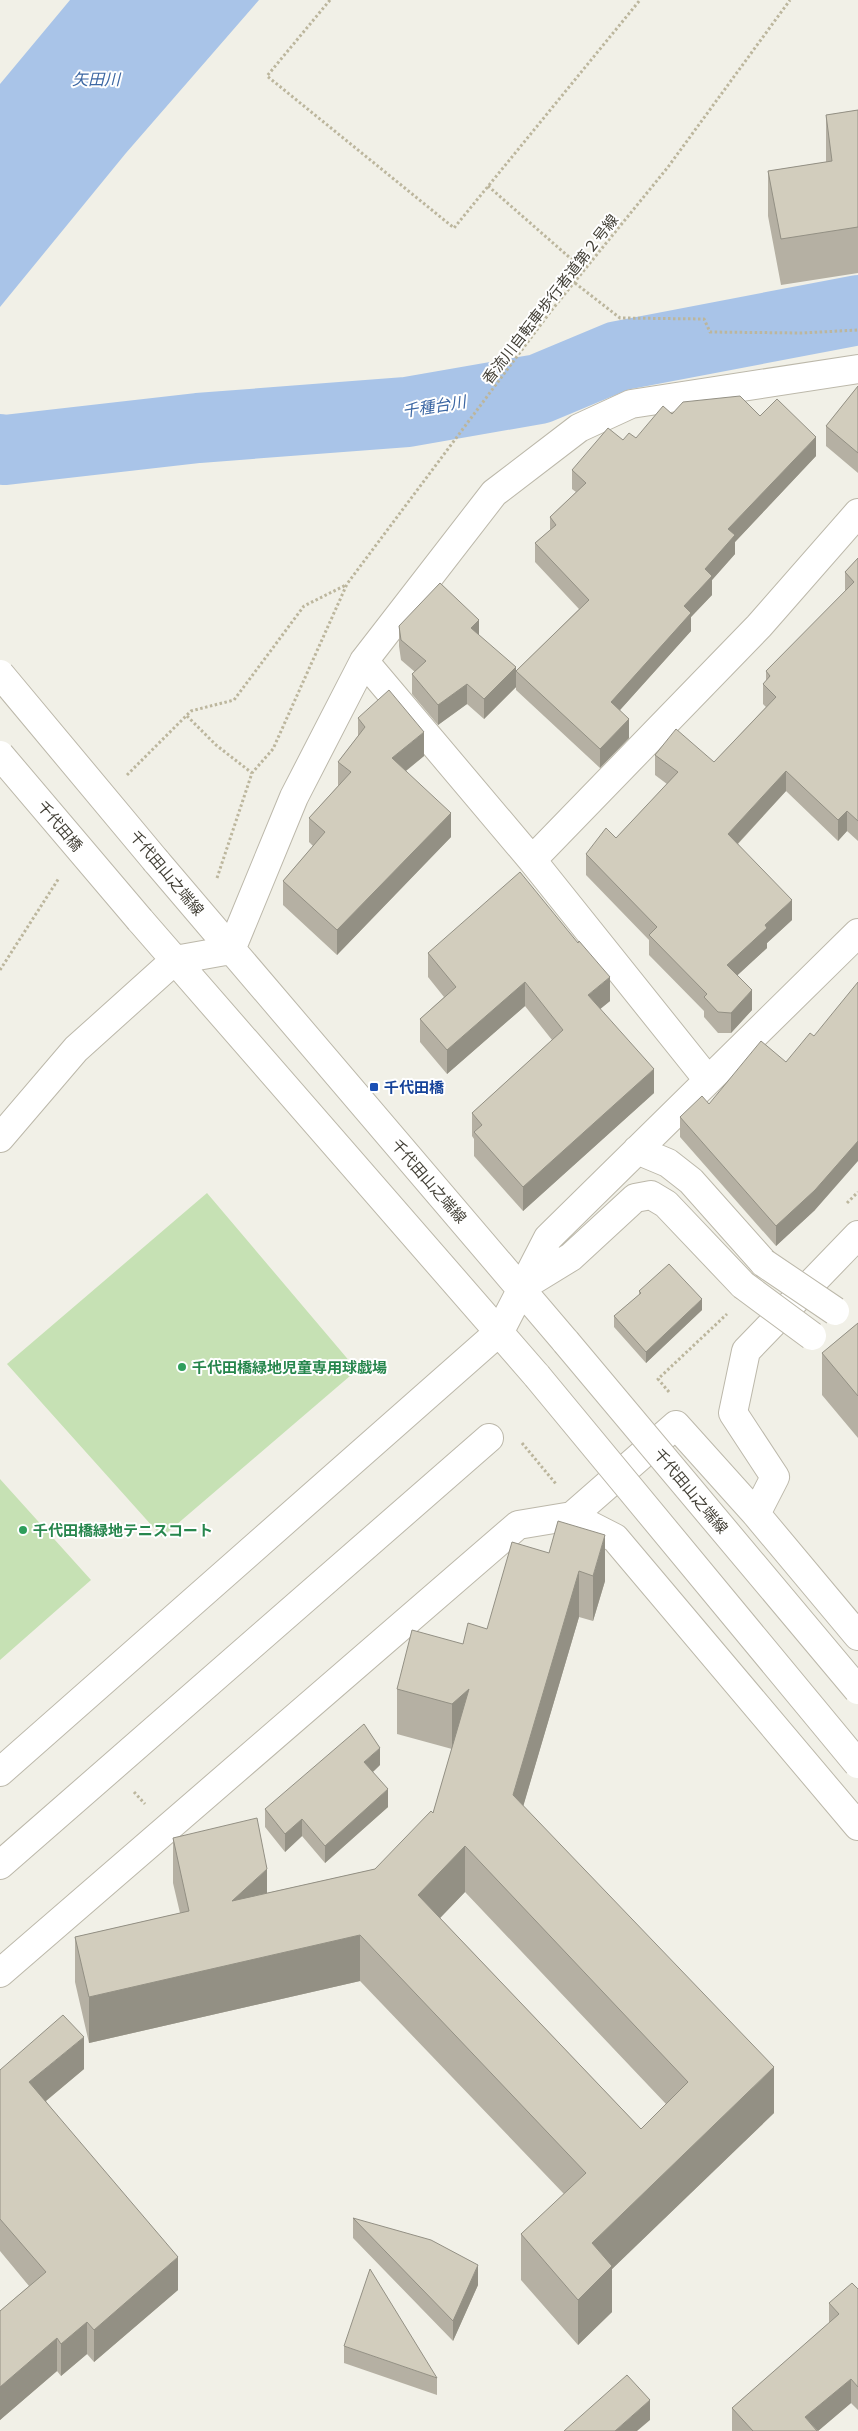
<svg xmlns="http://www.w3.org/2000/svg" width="858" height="2431" viewBox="0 0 858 2431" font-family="Ubuntu,'Noto Sans JP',sans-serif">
<rect width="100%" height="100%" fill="#f1f0e7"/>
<!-- green -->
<path fill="#c6e1b4" d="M 207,1193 L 357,1370 L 162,1537 L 7,1364 Z
M 0,1479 L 91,1580 L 0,1660 Z"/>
<!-- water -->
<path fill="#a9c4e8" d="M 70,0 L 259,0 L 126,153 L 0,307 L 0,84 Z"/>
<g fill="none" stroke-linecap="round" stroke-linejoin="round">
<!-- river -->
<path stroke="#a9c4e8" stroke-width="70" d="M 0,449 L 5,450 L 198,428 L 407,412 L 539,389 L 618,356 L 858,310"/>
<!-- minor casing -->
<g stroke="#bcb8aa" stroke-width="30">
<path id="minor" d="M 364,661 L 532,860 L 708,1080
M 532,860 L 759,626 L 858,513
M 156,861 L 566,1342
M 140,920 L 537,1376
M 0,1138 L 76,1049 L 175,960 L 231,950 L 294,797 L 364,661 L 494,493 L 579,428 L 631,404 L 858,369
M 637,1150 L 668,1163 L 691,1181 L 764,1263
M 522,1287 L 571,1257 L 635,1198 L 651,1195 L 666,1204 L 743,1285
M 756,1514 L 775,1477 L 733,1413 L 746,1351 L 858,1235
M 572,1516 L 676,1425 L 756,1514 L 858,1636
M 0,1772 L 500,1331 L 548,1238 L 858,933
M 0,1865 L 489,1438
M 0,1973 L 518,1525 L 572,1516 L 615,1538 L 858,1826"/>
</g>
<!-- path -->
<path stroke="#bcb69d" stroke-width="3" stroke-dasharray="2.5 2.5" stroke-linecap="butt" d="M 330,0 L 267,76 L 454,228 L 640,0
M 488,186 L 585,271
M 575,283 L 620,318 L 704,319 L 710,332 L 802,333 L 858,330
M 187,716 L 216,745 L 252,773
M 127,775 L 191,711 L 234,700 L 304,606 L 346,585
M 217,878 L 252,773 L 273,749 L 347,584 L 551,311 L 668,167 L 790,0
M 0,970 L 59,878
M 847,1203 L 858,1192
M 669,1392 L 658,1379 L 727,1314
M 522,1443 L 556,1484
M 134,1792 L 145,1804"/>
<!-- minor -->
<use href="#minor" stroke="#fff" stroke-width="28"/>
<!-- minor-bridge casing -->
<g stroke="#bcb8aa" stroke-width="30" stroke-linecap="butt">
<path id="minor-bridge" d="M 0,674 L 156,861
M 0,755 L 140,920
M 764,1263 L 835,1311
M 743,1285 L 812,1336
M 566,1342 L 858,1690
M 537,1376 L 858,1764"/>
</g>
<!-- minor-bridge -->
<use href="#minor-bridge" stroke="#fff" stroke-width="28"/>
</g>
<!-- wall -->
<path fill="#b5b0a3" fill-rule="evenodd" d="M 858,110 L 858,273 L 781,285 L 768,216 L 768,171 L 826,162 L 826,115 Z
M 858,386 L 858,473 L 826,446 L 826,426 Z
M 672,414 L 760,416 L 816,456 L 735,542 L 735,554 L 712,580 L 712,595 L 691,617 L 691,631 L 620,710 L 629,738 L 600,768 L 516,690 L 516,671 L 579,609 L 535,562 L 535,543 L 550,530 L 550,517 L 576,492 L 572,489 L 572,470 L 623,440 L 636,438 Z
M 858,558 L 858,841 L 847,831 L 838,841 L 786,791 L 738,844 L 792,920 L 767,943 L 767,948 L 737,975 L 752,1010 L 731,1033 L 718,1033 L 704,1017 L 704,1011 L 649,955 L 649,940 L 586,875 L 586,854 L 616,838 L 667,784 L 655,775 L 655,755 L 714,762 L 766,707 L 763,704 L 763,684 L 766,681 L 766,671 L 845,592 L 845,572 Z
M 399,626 L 479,635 L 516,687 L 484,719 L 467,704 L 438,725 L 412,694 L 412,674 L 415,672 L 401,660 L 399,646 Z
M 358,718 L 424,756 L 406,771 L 451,837 L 337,955 L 283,905 L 283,881 L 313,846 L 309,842 L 309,818 L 338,786 L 338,762 L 358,736 Z
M 428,953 L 610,1001 L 600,1009 L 654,1093 L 523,1211 L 474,1156 L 474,1139 L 472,1136 L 472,1113 L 552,1040 L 525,1006 L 447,1074 L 420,1042 L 420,1019 L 444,997 L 428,977 Z
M 814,1036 L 815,1210 L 776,1246 L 680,1137 L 680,1117 L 709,1104 L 786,1062 Z
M 639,1291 L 702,1310 L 646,1363 L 614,1327 L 614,1316 L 639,1295 Z
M 858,1323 L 858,1438 L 822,1395 L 822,1353 Z
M 549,1553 L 605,1581 L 593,1621 L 579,1617 L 523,1806 L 774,2113 L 612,2269 L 612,2312 L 578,2345 L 521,2280 L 521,2234 L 564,2194 L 360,1981 L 89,2043 L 75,1982 L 75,1937 L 180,1913 L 173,1883 L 173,1838 L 267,1893 L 375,1869 L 433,1813 L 452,1749 L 397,1734 L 397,1689 L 463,1644 L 487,1629 ZM 465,1892 L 666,2104 L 641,2129 L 440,1918 Z
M 380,1765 L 373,1772 L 388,1807 L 325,1863 L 302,1836 L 285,1852 L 265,1827 L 265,1809 Z
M 84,2069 L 46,2101 L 178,2290 L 94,2362 L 87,2354 L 61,2376 L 57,2371 L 0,2420 L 0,2311 L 29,2286 L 0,2251 L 0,2070 Z
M 353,2218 L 478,2285 L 453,2341 L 353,2238 Z
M 858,2289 L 858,2410 L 851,2403 L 818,2431 L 732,2431 L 732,2408 L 829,2323 L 829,2303 Z
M 344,2346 L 437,2378 L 437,2395 L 344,2363 Z"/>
<!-- shaded-wall -->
<path fill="#939084" d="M 816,437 L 816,456 L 735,542 L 735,554 L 712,580 L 712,595 L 691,617 L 691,631 L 611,720 L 611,702 L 684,606 L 705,569 L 728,529 Z
M 479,620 L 479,640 L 471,628 Z
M 516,667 L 516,687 L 484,719 L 484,699 Z
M 467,684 L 467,704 L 438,725 L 438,705 Z
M 629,719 L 629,738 L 600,768 L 600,749 Z
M 424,732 L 424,756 L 392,782 L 392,758 Z
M 786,771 L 786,791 L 728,854 L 728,834 Z
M 847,811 L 847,831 L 838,841 L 838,820 Z
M 451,813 L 451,837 L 337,955 L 337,930 Z
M 792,900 L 792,920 L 767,943 L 767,948 L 727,985 L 727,965 L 765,925 Z
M 610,977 L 610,1001 L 588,1019 L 588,995 Z
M 525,982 L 525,1006 L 447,1074 L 447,1050 Z
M 752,990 L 752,1010 L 731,1033 L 731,1013 Z
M 654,1069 L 654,1093 L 523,1211 L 523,1187 Z
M 858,1141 L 858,1161 L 815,1210 L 776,1246 L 776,1226 Z
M 702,1299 L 702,1310 L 646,1363 L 646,1352 Z
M 605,1535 L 605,1581 L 593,1621 L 593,1576 Z
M 579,1571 L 579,1617 L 513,1841 L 513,1795 Z
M 469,1689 L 452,1749 L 452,1704 Z
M 380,1748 L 380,1765 L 364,1780 L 364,1762 Z
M 388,1789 L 388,1807 L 325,1863 L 325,1846 Z
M 302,1819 L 302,1836 L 285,1852 L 285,1834 Z
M 465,1846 L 465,1892 L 418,1941 L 418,1895 Z
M 267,1869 L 267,1915 L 232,1901 Z
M 360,1935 L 360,1981 L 89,2043 L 89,1997 Z
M 84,2037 L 84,2069 L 29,2115 L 29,2082 Z
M 774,2067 L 774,2113 L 612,2269 L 612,2312 L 578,2345 L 578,2300 L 592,2243 Z
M 178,2257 L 178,2290 L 94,2362 L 94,2330 Z
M 478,2265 L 478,2285 L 453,2341 L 453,2321 Z
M 87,2322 L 87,2354 L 61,2376 L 61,2344 Z
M 57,2338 L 57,2371 L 0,2420 L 0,2387 Z
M 851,2379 L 851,2403 L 818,2431 L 805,2417 Z
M 650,2400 L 650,2420 L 637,2431 L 615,2431 Z"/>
<!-- building -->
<path fill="#d2cdbd" stroke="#939084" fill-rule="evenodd" d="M 858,110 L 858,227 L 781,239 L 768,171 L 832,161 L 826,115 Z
M 858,386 L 858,453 L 826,426 Z
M 740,396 L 760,416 L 777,399 L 816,437 L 728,529 L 735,535 L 705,569 L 712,576 L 684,606 L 691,613 L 611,702 L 629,719 L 600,749 L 516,671 L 589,600 L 535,543 L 556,525 L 550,517 L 586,483 L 572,470 L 608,428 L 623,440 L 629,433 L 636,438 L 663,406 L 672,414 L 683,402 Z
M 858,558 L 858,821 L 847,811 L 838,820 L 786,771 L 728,834 L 792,900 L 765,925 L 767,928 L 727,965 L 752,990 L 731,1013 L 718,1012 L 704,997 L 707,994 L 649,935 L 657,927 L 586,854 L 606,828 L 616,838 L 678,772 L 655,755 L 676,729 L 714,762 L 776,697 L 763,684 L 770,676 L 766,671 L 854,582 L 845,572 Z
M 440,583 L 479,620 L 471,628 L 516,667 L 484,699 L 467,684 L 438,705 L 412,674 L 426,661 L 401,640 L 399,626 Z
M 389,690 L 424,732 L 392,758 L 451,813 L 337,930 L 283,881 L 325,832 L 309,818 L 351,772 L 338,762 L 365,727 L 358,718 Z
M 520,872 L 578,943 L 579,941 L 610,977 L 588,995 L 654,1069 L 523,1187 L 474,1132 L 482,1125 L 472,1113 L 563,1030 L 525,982 L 447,1050 L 420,1019 L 456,987 L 428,953 Z
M 858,982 L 858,1141 L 815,1190 L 776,1226 L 680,1117 L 702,1096 L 709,1104 L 761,1041 L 786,1062 L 810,1033 L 814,1036 Z
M 669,1264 L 702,1299 L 646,1352 L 614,1316 L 641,1293 L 639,1291 Z
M 858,1323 L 858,1396 L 822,1353 Z
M 558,1521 L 605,1535 L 593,1576 L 579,1571 L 513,1795 L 774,2067 L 592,2243 L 612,2266 L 578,2300 L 521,2234 L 586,2173 L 360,1935 L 89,1997 L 75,1937 L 189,1911 L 173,1838 L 257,1818 L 267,1869 L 232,1901 L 375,1869 L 431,1811 L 433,1813 L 469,1689 L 452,1704 L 397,1689 L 412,1630 L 463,1644 L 468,1623 L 487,1629 L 512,1542 L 549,1553 ZM 465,1846 L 688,2082 L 641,2129 L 418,1895 Z
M 364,1724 L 380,1748 L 364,1762 L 388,1789 L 325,1846 L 302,1819 L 285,1834 L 265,1809 Z
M 63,2015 L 84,2037 L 29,2082 L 178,2257 L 94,2330 L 87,2322 L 61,2344 L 57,2338 L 0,2387 L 0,2311 L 46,2272 L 0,2219 L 0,2070 Z
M 353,2218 L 431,2240 L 478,2265 L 453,2321 Z
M 370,2269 L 437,2378 L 344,2346 Z
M 852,2283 L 858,2289 L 858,2387 L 851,2379 L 805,2417 L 817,2431 L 753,2431 L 732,2408 L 839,2314 L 829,2303 Z
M 627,2375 L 650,2400 L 615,2431 L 564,2431 Z"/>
<!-- markers -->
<rect fill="#1a4fb4" stroke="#fff" stroke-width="2" x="369" y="1082" width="10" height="10" rx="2.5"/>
<g fill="#2e9e5b" stroke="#fff" stroke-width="2">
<circle cx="182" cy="1367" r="5"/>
<circle cx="23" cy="1530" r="5"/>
</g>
<g text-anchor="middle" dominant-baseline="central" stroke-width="4" stroke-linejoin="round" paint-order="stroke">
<!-- street labels -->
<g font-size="15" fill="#434037" stroke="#fff">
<text transform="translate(550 299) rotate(-52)">香流川自転車歩行者道第２号線</text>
<text transform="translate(60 826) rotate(50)">千代田橋</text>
<text transform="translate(167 873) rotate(50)">千代田山之端線</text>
<text transform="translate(429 1181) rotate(49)">千代田山之端線</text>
<text transform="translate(691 1491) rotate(50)">千代田山之端線</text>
</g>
<!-- transit labels -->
<g font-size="15" font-weight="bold" fill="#164399" stroke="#fff" text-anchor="start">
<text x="384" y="1087">千代田橋</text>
</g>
<!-- leisure labels -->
<g font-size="15" font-weight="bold" fill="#27864d" stroke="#fff" text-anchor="start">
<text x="192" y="1367">千代田橋緑地児童専用球戯場</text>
<text x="33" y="1530">千代田橋緑地テニスコート</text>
</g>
<!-- water labels -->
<g font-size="16" font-style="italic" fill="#3c67a3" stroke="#fff">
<text x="96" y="79">矢田川</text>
<text transform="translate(434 406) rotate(-9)">千種台川</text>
</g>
</g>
</svg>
